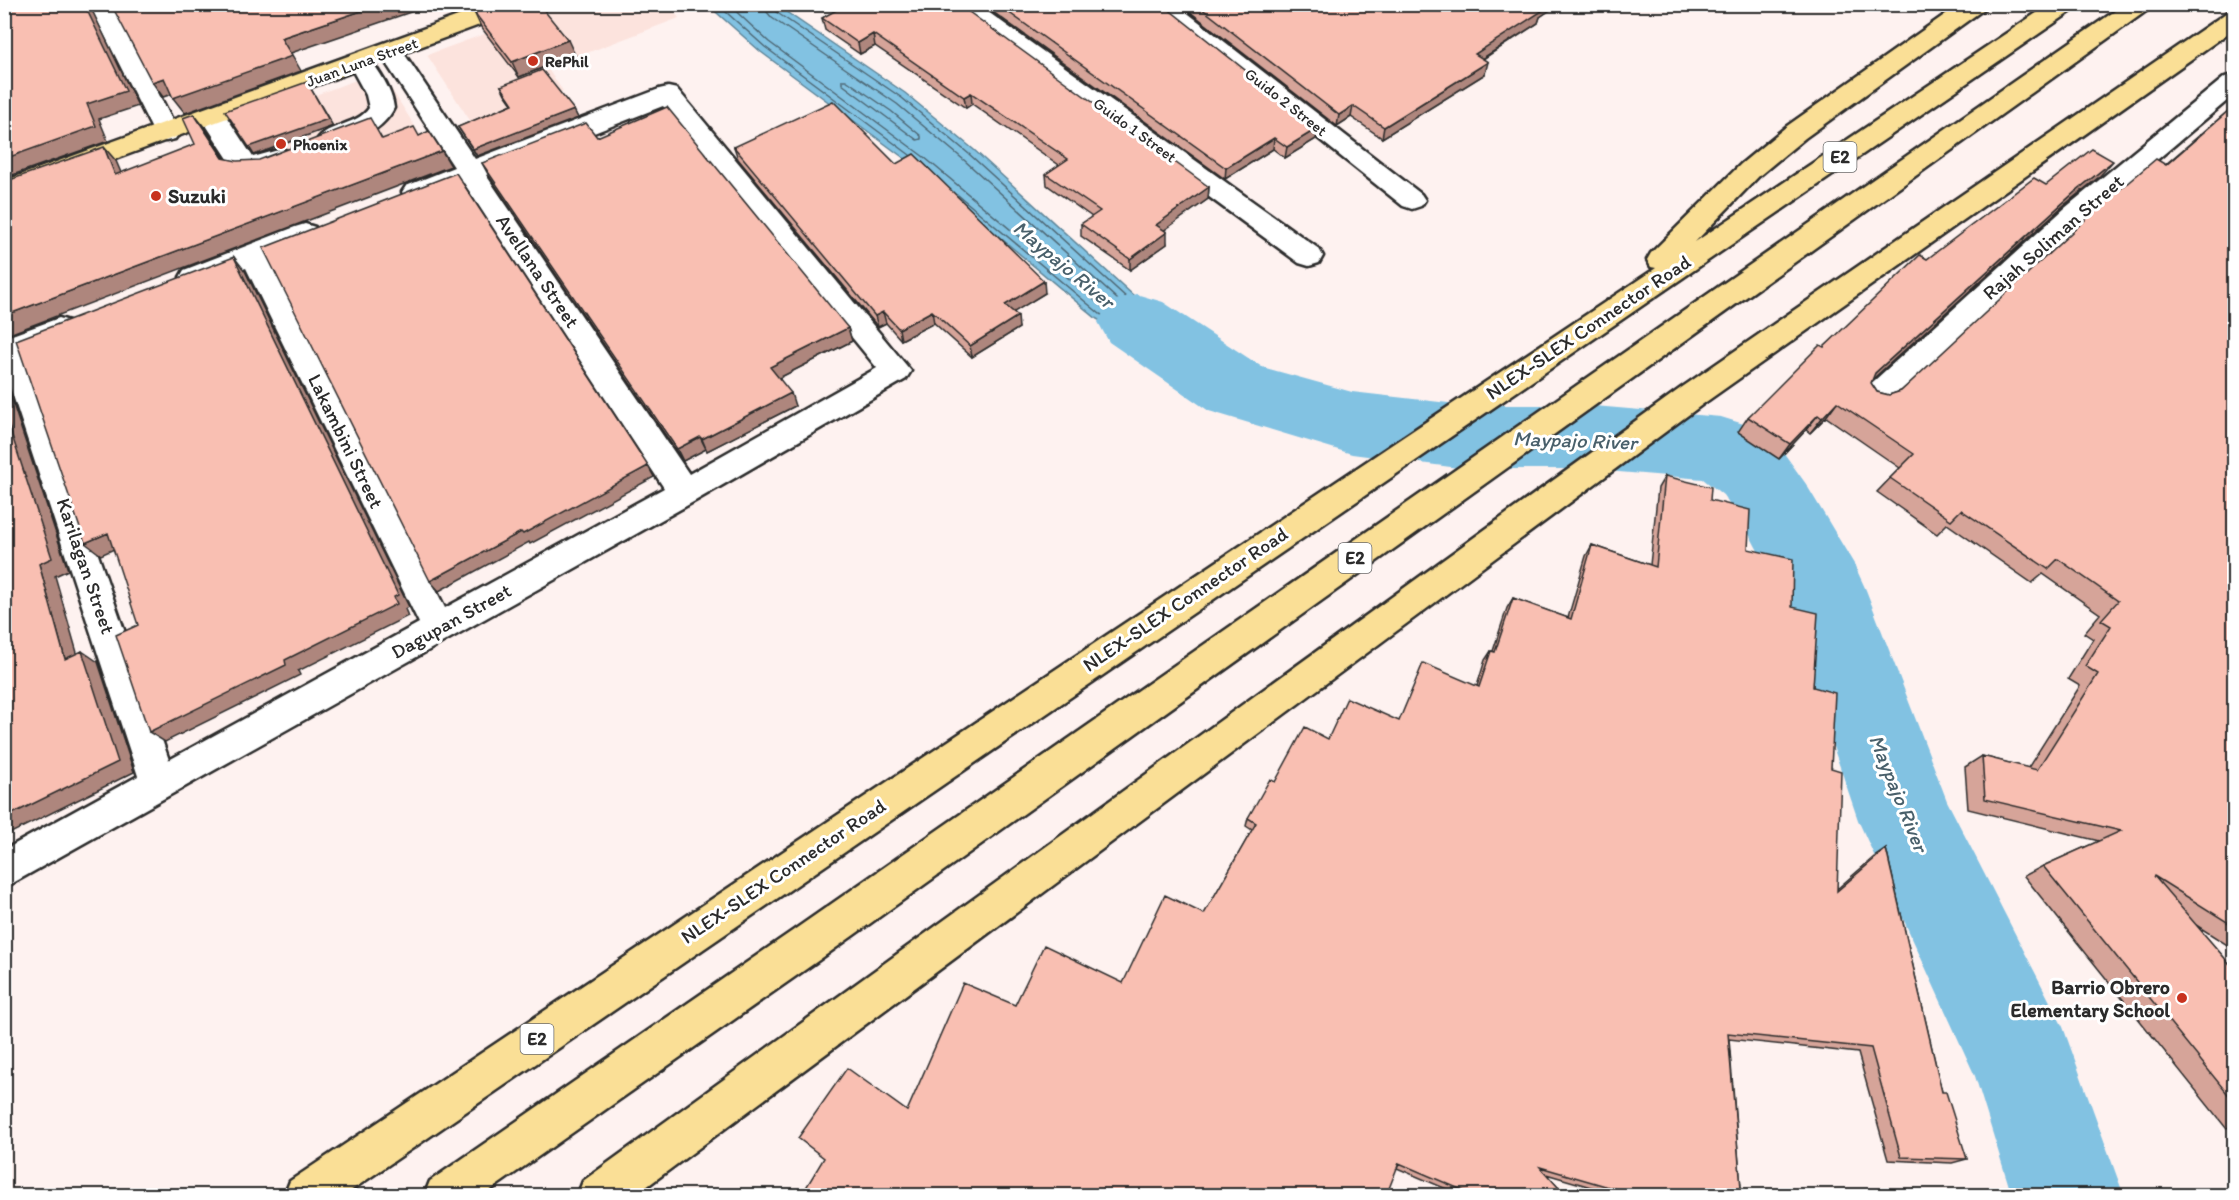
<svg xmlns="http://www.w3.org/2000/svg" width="2239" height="1200" viewBox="0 0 2239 1200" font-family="Itim,sans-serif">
<rect width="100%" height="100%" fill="#fef2f0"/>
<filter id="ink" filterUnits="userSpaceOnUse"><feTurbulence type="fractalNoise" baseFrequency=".0167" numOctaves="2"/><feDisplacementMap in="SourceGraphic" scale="12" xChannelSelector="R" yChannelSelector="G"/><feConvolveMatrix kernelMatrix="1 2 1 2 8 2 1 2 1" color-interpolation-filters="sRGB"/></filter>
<g filter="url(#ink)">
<!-- built -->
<path fill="#fce3dd" d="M 563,5 L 668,5 L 679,18 L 547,68 L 563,91 L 473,125 L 427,55 Z
M 380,71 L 423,139 L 219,188 L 195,140 Z"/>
<!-- water -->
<path fill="#82c2e2" stroke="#5f8699" stroke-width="1.5" d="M 708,5 L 776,5 L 905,93 L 973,149 L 1237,390 L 1097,319 L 916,167 L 761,52 Z"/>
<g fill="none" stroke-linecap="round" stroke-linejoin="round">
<!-- shore -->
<path stroke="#4e6774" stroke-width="1.5" d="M 717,4 L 765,47 L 910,155
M 728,4 L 769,42 L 924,157 L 1104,308 L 1136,324 L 1139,323 L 1139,319 L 964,160 L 897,104 L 772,18 L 767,12 L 766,4
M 773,4 L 776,12 L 902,98 L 969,154 L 1184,350 L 1185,354 L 1181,355 L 1100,314 L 958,195
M 842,80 L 846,80 L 891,111 L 921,136 L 921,139 L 917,140 L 842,84 Z"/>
<!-- river -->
<path fill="#82c2e2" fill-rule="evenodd" d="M 1136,294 L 1163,302 L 1262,367 L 1352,392 L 1466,405 L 1583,405 L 1721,417 L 1750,426 L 1781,449 L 1806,484 L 1854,564 L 1866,590 L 1947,801 L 2063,1027 L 2124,1196 L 2012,1196 L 1975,1076 L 1858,820 L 1782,596 L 1748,532 L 1723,495 L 1703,479 L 1583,469 L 1466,469 L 1352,454 L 1209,411 L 1109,342 L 1098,322 L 1109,302 Z"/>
<!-- minor casing -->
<g stroke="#2b2b2b" stroke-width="5">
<path id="minor" d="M 89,4 L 112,4 L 179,133 L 175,139 L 166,141 L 157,139 Z
M 950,4 L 977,4 L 1319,249 L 1323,256 L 1319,263 L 1309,266 L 1299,263 L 953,9 Z
M 1150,4 L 1176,4 L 1421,194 L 1425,200 L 1421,206 L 1412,209 L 1403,206 Z
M 390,43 L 399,46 L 475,159 L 659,89 L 668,87 L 677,89 L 911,371 L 906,379 L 695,501 L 4,888 L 4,850 L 138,776 L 4,368 L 4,338 L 59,318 L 69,321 L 73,329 L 69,337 L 28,352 L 169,760 L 419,623 L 246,268 L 194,287 L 184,284 L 180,277 L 184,270 L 295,227 L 305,224 L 315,227 L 319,234 L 315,241 L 269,259 L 445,608 L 664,488 L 464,183 L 415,201 L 406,198 L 402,192 L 406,186 L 454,167 L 378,51 L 381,46 ZM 663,106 L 877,368 L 689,474 L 486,175 Z
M 360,54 L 369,57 C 379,72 392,89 394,108 C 384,130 344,153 321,146 L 317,140 C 328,123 357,126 369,108 L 366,95 L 348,62 L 351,57 Z
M 2234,75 L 2234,95 L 2083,222 L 1887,405 L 1876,408 L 1865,405 L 1861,397 L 1865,389 L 2065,208 L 2225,77 Z
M 213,108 L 222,110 L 253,157 L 282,149 L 291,152 L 295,158 C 284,175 254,176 236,171 L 200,116 L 204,110 Z"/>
</g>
<!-- major casing -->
<g stroke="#2b2b2b" stroke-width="5">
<path id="major" d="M 491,4 L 526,4 L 523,9 L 4,200 L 4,181 Z"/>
</g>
<!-- highway casing -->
<g stroke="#2b2b2b" stroke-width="5">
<path id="highway" d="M 1960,4 L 1987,4 L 1984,9 L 1805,138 L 1759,176 L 1695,242 L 2050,4 L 2078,4 L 2075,9 L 343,1196 L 284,1196 L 290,1181 L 1656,268 L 1651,267 L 1647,260 L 1651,253 L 1741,164 L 1787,126 Z
M 2125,4 L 2152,4 L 2149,9 L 819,960 L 482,1196 L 424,1196 L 430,1181 L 791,932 Z
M 2234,11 L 2234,29 L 1703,404 L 634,1196 L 577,1196 L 583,1181 L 1681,388 L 2226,13 Z"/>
</g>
<!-- minor -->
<use href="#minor" fill="#fff" fill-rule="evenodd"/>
<!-- major -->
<use href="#major" fill="#fadf96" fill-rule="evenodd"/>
<!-- highway -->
<use href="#highway" fill="#fadf96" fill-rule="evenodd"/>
</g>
<!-- wall -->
<path fill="#d6a499" stroke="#2b2b2b" stroke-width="1.5" d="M 847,4 L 1209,187 L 1208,199 L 1164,230 L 1167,244 L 1130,270 L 1081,236 L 1081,224 L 1092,217 L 1047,185 L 1046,174 L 1059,165 L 972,104 L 966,108 L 875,46 L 860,54 L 825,30 L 822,18 Z
M 982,4 L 1162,4 L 1316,139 L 1285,158 L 1273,149 L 1225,179 Z
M 1180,4 L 1438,4 L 1446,10 L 1461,10 L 1455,4 L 1559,4 L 1540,17 L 1538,23 L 1483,59 L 1485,74 L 1382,138 L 1351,117 L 1337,126 Z
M 474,12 L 575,55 L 519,77 L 481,27 Z
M 501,86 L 574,110 L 578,118 L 477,156 L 458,127 L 512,104 L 505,94 Z
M 2235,105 L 2235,950 L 2196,925 L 2235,970 L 2235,1126 L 2226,1128 L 2024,876 L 2043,866 L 2099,841 L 1968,809 L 1965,767 L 1982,756 L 2028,768 L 2080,686 L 2068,679 L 2093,639 L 2084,633 L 2100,614 L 2043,574 L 2032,583 L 1947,524 L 1937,534 L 1877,492 L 1900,468 L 1826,417 L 1810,433 L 1806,430 L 1779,459 L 1738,432 L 1748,417 L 1824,347 L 1927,259 L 2046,185 L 2099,177 L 2063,206 L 1872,380 L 1871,383 L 1877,392 L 1889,395 L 1901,391 Z
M 597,137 L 848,328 L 852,341 L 779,378 L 795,406 L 707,451 L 706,449 L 683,461 L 489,176 L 482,163 Z
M 734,147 L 1045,293 L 1013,312 L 1019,328 L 972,357 L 934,323 L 901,340 L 886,323 L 878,327 L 738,159 Z
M 1665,476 L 1710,500 L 1792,607 L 1813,687 L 1831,768 L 1837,889 L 1874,857 L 1886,849 L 1942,1092 L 1967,1159 L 1952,1163 L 1888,1160 L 1858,1053 L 1729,1039 L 1741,1188 L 1743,1196 L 1622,1196 L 1546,1174 L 1566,1196 L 1463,1196 L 1397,1168 L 907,1111 L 1015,1005 L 1123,983 L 1204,914 L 1252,830 L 1246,826 L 1248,818 L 1275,782 L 1328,739 L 1399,721 L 1477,686 L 1485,660 L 1491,651 L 1493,651 L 1507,608 L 1513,598 L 1568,618 L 1586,556 L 1592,545 L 1650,565 L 1658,488 Z"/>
<!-- shaded-wall -->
<path fill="#ae867d" stroke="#2b2b2b" stroke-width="1.5" d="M 84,4 L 89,4 L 138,106 L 99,119 L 108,141 L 4,178 L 4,159 Z
M 382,4 L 434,4 L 291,53 L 301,71 L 185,113 L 173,98 L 281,38 Z
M 466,4 L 483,4 L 468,10 Z
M 1545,4 L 1559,4 L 1540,17 L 1538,23 L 1472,65 L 1475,54 Z
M 873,34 L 875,46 L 860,54 L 858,43 Z
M 568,40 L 575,55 L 519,77 L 512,62 Z
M 1488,62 L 1485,74 L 1382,138 L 1384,127 Z
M 164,78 L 175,93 L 163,97 L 152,82 Z
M 307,82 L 333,126 L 254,155 L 249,147 Z
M 971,93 L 972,104 L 966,108 L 964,97 Z
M 1353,106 L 1351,117 L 1337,126 L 1339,115 Z
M 574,110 L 578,118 L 477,156 L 473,149 Z
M 194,114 L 205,128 L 234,172 L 223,158 Z
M 1318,128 L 1316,139 L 1285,158 L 1287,147 Z
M 1274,138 L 1273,149 L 1225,179 L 1226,168 Z
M 104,147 L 116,161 L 128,189 L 115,175 Z
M 442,151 L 451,166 L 4,336 L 4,316 Z
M 2113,161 L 2099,177 L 2063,206 L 1863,388 L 1875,373 L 2077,190 Z
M 1209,187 L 1208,199 L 1156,236 L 1156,225 Z
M 1167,232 L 1167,244 L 1130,270 L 1130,259 Z
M 234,257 L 245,271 L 409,607 L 405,609 L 408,616 L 298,671 L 300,675 L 165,742 L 149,732 L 285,660 Z
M 1044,281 L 1045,293 L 1006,317 L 1005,305 Z
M 932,311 L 934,323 L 901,340 L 899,329 Z
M 883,312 L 886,323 L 878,327 L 875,316 Z
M 1018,316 L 1019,328 L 972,357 L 970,346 Z
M 848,328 L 852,341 L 775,380 L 770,367 Z
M 4,377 L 68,570 L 55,576 L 82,670 L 65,659 L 39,564 L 4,411 Z
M 791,393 L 795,406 L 707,451 L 702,439 Z
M 1837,402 L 1826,417 L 1810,433 L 1822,418 Z
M 1818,415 L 1806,430 L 1779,459 L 1790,444 Z
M 700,437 L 706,449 L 683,461 L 677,449 Z
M 648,466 L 654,477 L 530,544 L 529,542 L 439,591 L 430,581 L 521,532 Z
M 108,533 L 123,545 L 101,555 L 85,543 Z
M 82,651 L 98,662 L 134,772 L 11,833 L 5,830 L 4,818 Z"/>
<!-- building -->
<path fill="#f9bfb2" stroke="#2b2b2b" stroke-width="1.5" d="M 4,4 L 84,4 L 126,91 L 87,104 L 96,126 L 4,159 Z
M 111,4 L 382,4 L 281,38 L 292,56 L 173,98 L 164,78 L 152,82 Z
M 495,4 L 539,4 L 568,40 L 512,62 L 474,12 Z
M 847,4 L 958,4 L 1209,187 L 1156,225 L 1167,232 L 1130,259 L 1081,224 L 1100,211 L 1046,174 L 1068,159 L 971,93 L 964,97 L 873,34 L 858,43 L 822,18 Z
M 997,4 L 1162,4 L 1318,128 L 1287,147 L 1274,138 L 1226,168 Z
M 1196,4 L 1438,4 L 1446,10 L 1462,11 L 1467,4 L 1545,4 L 1538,9 L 1542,11 L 1475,54 L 1488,62 L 1384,127 L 1353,106 L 1339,115 Z
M 542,70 L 574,110 L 473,149 L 458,127 L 513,104 L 501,86 Z
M 307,82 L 328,119 L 249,147 L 225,111 Z
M 833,101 L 896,164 L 914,154 L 1044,281 L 1005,305 L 1018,316 L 970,346 L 932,311 L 899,329 L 883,312 L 875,316 L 734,147 Z
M 2235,105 L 2235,927 L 2154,876 L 2235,970 L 2235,1103 L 2043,866 L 2121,831 L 1985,799 L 1982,756 L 2037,770 L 2098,674 L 2085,666 L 2111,626 L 2101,620 L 2118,601 L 2058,559 L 2048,569 L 1961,510 L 1951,520 L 1890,478 L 1914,454 L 1837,402 L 1822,418 L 1818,415 L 1790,444 L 1748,417 L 1820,345 L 1824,347 L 1920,255 L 1927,259 L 2034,178 L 2046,185 L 2092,149 L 2113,161 L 2077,190 L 1875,373 L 1871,383 L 1877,392 L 1889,395 L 1901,391 L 2099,207 L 2156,159 L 2166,165 Z
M 667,107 L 848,328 L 770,367 L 791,393 L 702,439 L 700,437 L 677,449 L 482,163 L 586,123 L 597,137 Z
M 194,114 L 223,158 L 237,161 L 259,160 L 370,118 L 382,139 L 414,127 L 419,136 L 429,131 L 442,151 L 4,316 L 4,182 L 104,147 L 115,175 L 195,144 L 183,118 Z
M 456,173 L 648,466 L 523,534 L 521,532 L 430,581 L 263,248 Z
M 234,257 L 398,595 L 394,597 L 397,604 L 285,660 L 286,665 L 149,732 L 116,635 L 138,625 L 108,533 L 85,543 L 16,340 Z
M 4,411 L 52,558 L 39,564 L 65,659 L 82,651 L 118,762 L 4,818 Z
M 1665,476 L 1711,487 L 1710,500 L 1750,510 L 1748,549 L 1793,559 L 1792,607 L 1818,613 L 1813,687 L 1835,693 L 1831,768 L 1841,771 L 1837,891 L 1886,849 L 1942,1092 L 1946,1092 L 1967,1159 L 1901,1157 L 1871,1048 L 1728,1033 L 1741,1188 L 1743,1196 L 1640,1196 L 1540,1167 L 1566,1196 L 1476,1196 L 1399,1163 L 1386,1196 L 801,1196 L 824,1158 L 798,1138 L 847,1068 L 907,1111 L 963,983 L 1015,1005 L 1044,945 L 1123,983 L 1165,895 L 1204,914 L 1256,823 L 1248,818 L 1270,779 L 1275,782 L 1305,727 L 1328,739 L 1347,698 L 1399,721 L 1423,663 L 1479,687 L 1491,651 L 1495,652 L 1513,598 L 1571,619 L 1592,545 L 1656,567 Z"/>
</g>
<!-- markers -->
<g fill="#c8321e" stroke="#fff" stroke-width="2">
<circle cx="533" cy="61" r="6"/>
<circle cx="281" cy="144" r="6"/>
<circle cx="156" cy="196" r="6"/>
<circle cx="2182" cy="998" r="6"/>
</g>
<g text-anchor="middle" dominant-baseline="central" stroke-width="6" stroke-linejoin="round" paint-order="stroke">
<!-- far-poi labels -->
<g font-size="16" font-weight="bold" fill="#2b2b2b" stroke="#fff" text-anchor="start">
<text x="545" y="61">RePhil</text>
<text x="293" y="144">Phoenix</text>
</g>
<!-- far-street labels -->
<g font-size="16" fill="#2b2b2b" stroke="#fff">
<text transform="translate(362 62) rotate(-20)">Juan Luna Street</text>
<text transform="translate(1286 102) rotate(38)">Guido 2 Street</text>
<text transform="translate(1135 130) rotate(36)">Guido 1 Street</text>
</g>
<!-- shield labels -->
<g fill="#fff" stroke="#6b6b6b" stroke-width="1.5">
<rect x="1823.5" y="142" width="33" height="30" rx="4.5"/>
<rect x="1338.5" y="543" width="33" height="30" rx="4.5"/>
<rect x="520.5" y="1024" width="33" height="30" rx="4.5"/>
</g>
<g font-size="18" font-weight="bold" fill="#2b2b2b">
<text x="1840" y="157">E2</text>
<text x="1355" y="558">E2</text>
<text x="537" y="1039">E2</text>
</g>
<!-- poi labels -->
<g font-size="20" font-weight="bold" fill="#2b2b2b" stroke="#fff" text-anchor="start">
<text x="168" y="196">Suzuki</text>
<text x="2170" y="987" text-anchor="end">Barrio Obrero<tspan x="2170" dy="23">Elementary School</tspan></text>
</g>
<!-- street labels -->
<g font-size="20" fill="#2b2b2b" stroke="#fff">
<text transform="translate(2053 237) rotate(-41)">Rajah Soliman Street</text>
<text transform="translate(538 271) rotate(56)">Avellana Street</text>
<text transform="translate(1588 327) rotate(-34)">NLEX-SLEX Connector Road</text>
<text transform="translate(346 441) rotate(64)">Lakambini Street</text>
<text transform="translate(86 566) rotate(71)">Karilagan Street</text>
<text transform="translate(1185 599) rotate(-34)">NLEX-SLEX Connector Road</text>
<text transform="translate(451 621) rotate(-29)">Dagupan Street</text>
<text transform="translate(783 871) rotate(-34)">NLEX-SLEX Connector Road</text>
</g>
<!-- water labels -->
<g font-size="21" font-style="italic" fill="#49606b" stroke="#fff">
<text transform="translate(1064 264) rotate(40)">Maypajo River</text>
<text transform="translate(1575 440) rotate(2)">Maypajo River</text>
<text transform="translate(1899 793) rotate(68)">Maypajo River</text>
</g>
</g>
<!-- margin -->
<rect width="2239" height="1200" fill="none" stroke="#fff" stroke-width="24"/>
<rect x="12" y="12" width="2215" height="1176" fill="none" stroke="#2b2b2b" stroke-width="2" filter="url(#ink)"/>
</svg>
